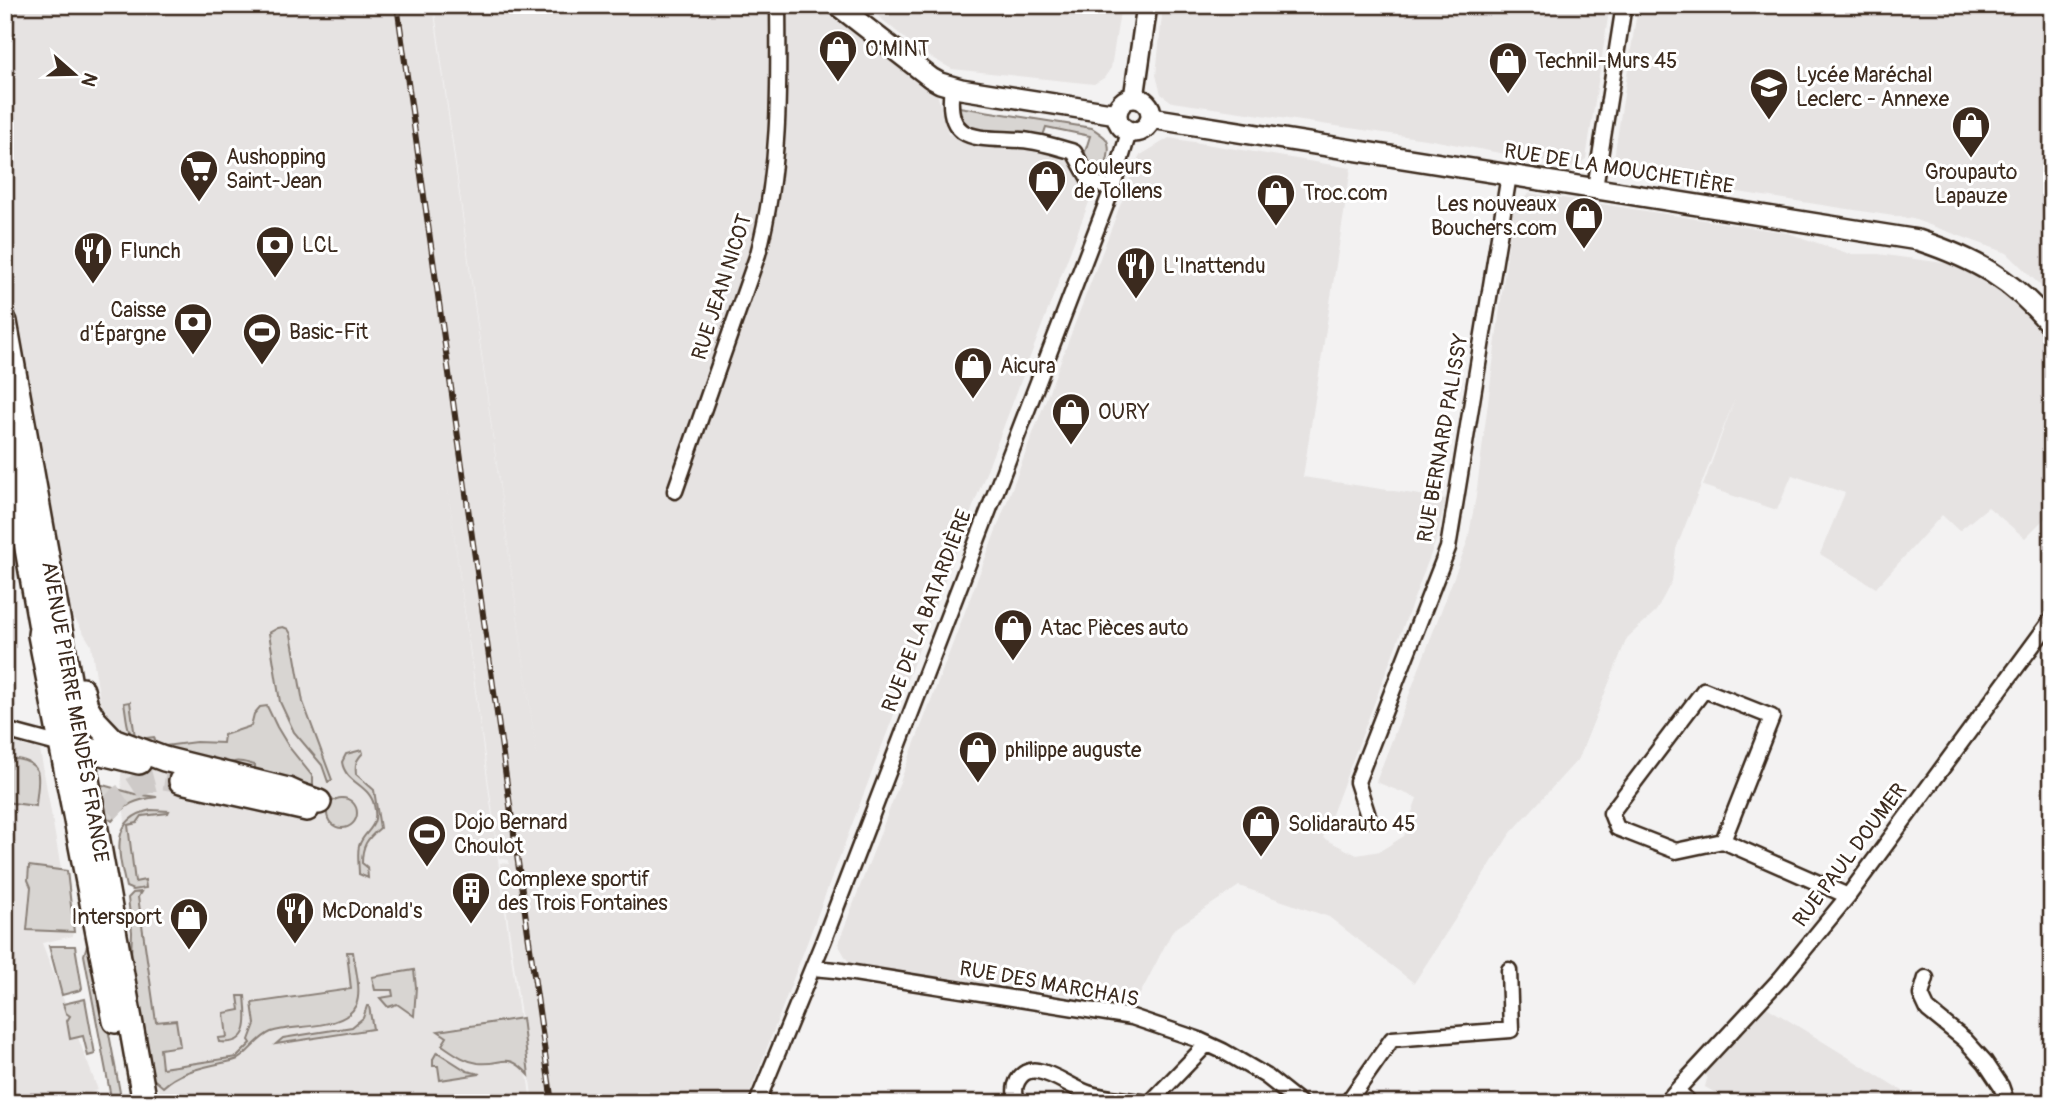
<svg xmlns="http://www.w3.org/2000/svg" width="2057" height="1108" viewBox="0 0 2057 1108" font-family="Pangolin,sans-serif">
<rect width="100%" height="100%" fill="#f3f2f2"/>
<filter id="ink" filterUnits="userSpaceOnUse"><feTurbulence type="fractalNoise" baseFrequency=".0143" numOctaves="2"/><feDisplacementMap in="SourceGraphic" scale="14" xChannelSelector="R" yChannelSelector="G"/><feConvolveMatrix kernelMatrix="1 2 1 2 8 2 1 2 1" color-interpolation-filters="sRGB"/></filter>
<g filter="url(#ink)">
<!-- built -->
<path fill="#e6e3e2" d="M 5,5 L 433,5 L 540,780 L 434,5 L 823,5 L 937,93 L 948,134 L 977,144 L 1022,147 L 1069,159 L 1091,197 L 746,1103 L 533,1103 L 500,863 L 509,864 L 509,860 L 499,858 L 447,483 L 531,1103 L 164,1103 L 151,1070 L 131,958 L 133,906 L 121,780 L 122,736 L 100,701 L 91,645 L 72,614 L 59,549 L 50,540 L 23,388 L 25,370 L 13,298 L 5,284 Z
M 865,5 L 1121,5 L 1111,68 L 1104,78 L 1094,84 L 952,69 L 921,52 Z
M 1163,5 L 1610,5 L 1586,159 L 1574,167 L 1432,140 L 1172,102 L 1161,94 L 1156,75 Z
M 1638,5 L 2050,5 L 2044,48 L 2052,50 L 2052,297 L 2007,253 L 1913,219 L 1622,174 L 1613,164 Z
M 1169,138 L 1351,168 L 1303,477 L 1446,499 L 1435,543 L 1323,838 L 1357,855 L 1380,851 L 1404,836 L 1417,798 L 1376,782 L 1468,540 L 1476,496 L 1513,207 L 1530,193 L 1788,233 L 1850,254 L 1878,254 L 1951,264 L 1992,285 L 2025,310 L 2052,345 L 2052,511 L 2025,538 L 1988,507 L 1959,531 L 1942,515 L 1876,588 L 1820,554 L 1845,493 L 1792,475 L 1777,510 L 1703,486 L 1735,398 L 1676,549 L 1672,581 L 1656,611 L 1627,638 L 1579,758 L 1510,834 L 1414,983 L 1329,917 L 1239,886 L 1173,930 L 1135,1004 L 850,965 L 838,944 L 1139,156 Z
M 5,741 L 40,750 L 73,936 L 42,943 L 98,1090 L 55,1103 L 5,1103 Z
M 1765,1006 L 1872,1072 L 1922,1103 L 1733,1103 L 1705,1087 L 1707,1079 L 1705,1074 Z"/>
<!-- green -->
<path fill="#d8d5d2" stroke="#8a8078" stroke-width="2" d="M 959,107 L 1092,128 C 1096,131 1103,135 1106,139 C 1113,149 1105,168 1101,178 L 1097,178 L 1086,166 L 1085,152 L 1090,136 L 1046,127 L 1042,139 C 1025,138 972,137 962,123 C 958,119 959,113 959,107 Z
M 283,627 L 288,629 L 291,634 L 303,702 L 332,780 L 328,782 L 322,765 L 294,732 L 280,702 L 269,633 L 278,628 Z
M 130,702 L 135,737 L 138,739 L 154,737 L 157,747 L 196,742 L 223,743 L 224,735 L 251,726 L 254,714 L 260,707 L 267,706 L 277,727 L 289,747 L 313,777 L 313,784 L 310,789 L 306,790 L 278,776 L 255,769 L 255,765 C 249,764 240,760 234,762 C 230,762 227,764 223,764 C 198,764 140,757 129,730 C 126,722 126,712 124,703 Z
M 362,750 L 363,753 C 356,760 355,764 356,774 L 374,790 L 380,828 C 367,839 362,845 362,863 L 367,867 L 368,878 L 359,874 C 359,866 357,854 359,846 C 364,830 380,829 374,805 C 370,785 345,783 342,762 L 346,754 Z
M 17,759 C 47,764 37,782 36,806 L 5,802 L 5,761 Z
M 99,784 L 135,794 L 157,797 C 134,800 127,803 112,821 L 105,816 Z
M327 813a15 15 0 1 1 30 0a15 15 0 1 1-30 0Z
M 151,810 L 169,811 L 168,813 L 142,816 L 137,823 L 128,825 L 135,882 L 145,880 L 146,888 L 133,890 L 126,887 C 119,856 108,819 151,810 Z
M 29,866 L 67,871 L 74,932 L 27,930 L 31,887 L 28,880 Z
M 141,892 L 138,897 L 156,1022 L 176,1020 L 180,1046 L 160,1049 L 162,1068 L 237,1057 L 251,1043 L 249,1040 L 255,1024 L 252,1003 L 351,989 L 347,952 L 353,952 C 355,967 362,991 356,1005 C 344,1031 293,1024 271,1032 C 257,1038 250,1052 238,1059 C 234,1061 227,1062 222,1063 C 201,1068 180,1071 163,1087 L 151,1077 L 131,957 L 132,932 L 128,898 L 133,893 Z
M 91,938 L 122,1103 L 112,1103 L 84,955 L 89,939 Z
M 49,946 L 75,946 L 82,988 L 81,990 L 62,995 Z
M 414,970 L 416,987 L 414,1016 L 397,1004 L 388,1007 L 380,998 L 393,996 L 392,990 L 375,990 L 372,977 Z
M 238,996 L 245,996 C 247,1018 252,1046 219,1042 L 218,1038 L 227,1037 L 224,1013 L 240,1010 Z
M 85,999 L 95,1054 L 88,1056 L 83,1036 L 70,1039 L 67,1021 L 70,1016 L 66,1013 L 63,1004 Z
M 367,1006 L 369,1006 L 373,1029 L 276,1044 L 283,1038 L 352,1027 L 363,1018 Z
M 522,1018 L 529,1075 C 506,1050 504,1066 478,1063 C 464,1061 454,1053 442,1045 L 447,1037 L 438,1031 Z
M 437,1052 L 467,1071 L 480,1074 L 440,1080 L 438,1066 L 433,1066 L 433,1059 Z"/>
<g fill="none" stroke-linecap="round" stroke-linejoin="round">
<!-- primary-tunnel -->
<path stroke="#cecac8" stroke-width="23" stroke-dasharray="23 11" stroke-linecap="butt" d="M 95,841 L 98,821 L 120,797 L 140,784 L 163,778 L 181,781"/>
<!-- street casing -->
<g stroke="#3b2a1e" stroke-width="19">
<path id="street" d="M 952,87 C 944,145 978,137 1021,140 C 1039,141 1057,147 1074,152 L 1088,177 L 1095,183 L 1112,189
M 1595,188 L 1624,5
M 675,491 L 758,254 C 780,171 779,90 778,5
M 5,730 L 65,746
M 1369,819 L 1357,782 L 1448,548 L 1509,175
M 1723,841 L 1676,851 L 1617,828 L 1611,813 L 1704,690 L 1772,717 L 1723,841 L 1848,896
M 813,968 L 835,970 L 1132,1017 L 1197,1039 L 1223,1051 L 1266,1076 L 1300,1103
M 1926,978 L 1921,995 L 1928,1010 L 1965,1040 L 1985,1062 L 2001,1086 L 2007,1103
M 1677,1090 L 1690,1103
M 757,1103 L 823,942 L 1112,189 L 1129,132
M 1020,1103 C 1008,1090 1020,1067 1038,1071 C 1055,1074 1071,1087 1088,1093 C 1104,1099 1128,1099 1146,1103
M 1150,1103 L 1207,1044
M 1347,1103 L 1392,1039 L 1511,1030 L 1509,970
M 1665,1103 L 1781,978 L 1848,896 L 2052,619"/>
</g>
<!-- secondary casing -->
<g stroke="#3b2a1e" stroke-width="24">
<path id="secondary" d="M 837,5 L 931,78 L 940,83 L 961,89 L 1117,114
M1117 115a17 17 0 1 1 34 0a17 17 0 1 1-34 0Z
M 1134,98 L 1147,5
M 1151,118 L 1918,240 C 1975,259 2013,279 2052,327"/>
</g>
<!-- primary casing -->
<g stroke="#3b2a1e" stroke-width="28">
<path id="primary" d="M 5,322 L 145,1103
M 5,423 L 41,628 L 40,635 L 115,1021
M 82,690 L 86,706 L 95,721 L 113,740 L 164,759 L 288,790 L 299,795 L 319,802
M 74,760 L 81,751 L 89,750 L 139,762
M 181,781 L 307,809"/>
</g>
<!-- street -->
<use href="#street" stroke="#fff" stroke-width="14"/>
<!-- secondary -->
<use href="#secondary" stroke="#fff" stroke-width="19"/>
<!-- primary -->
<use href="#primary" stroke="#fff" stroke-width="23"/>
<!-- rail casing -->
<g stroke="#3b2a1e" stroke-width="6">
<path id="rail" d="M 397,5 L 552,1103"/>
</g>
<!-- rail -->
<use href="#rail" stroke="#fff" stroke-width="3.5" stroke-dasharray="10" stroke-linecap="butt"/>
</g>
</g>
<!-- icons -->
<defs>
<g id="shop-pin" transform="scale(2.0125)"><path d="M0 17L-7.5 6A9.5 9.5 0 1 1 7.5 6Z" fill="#3b2a1e" stroke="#fff"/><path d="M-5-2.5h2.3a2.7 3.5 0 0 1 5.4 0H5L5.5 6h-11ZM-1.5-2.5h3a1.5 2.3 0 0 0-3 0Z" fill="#fff"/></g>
<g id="school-pin" transform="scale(2.0125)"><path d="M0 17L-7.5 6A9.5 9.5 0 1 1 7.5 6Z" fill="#3b2a1e" stroke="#fff"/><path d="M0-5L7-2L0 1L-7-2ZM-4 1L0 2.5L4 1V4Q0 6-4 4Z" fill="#fff"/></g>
<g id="supermarket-pin" transform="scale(2.0125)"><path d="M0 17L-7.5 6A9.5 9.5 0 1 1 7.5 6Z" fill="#3b2a1e" stroke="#fff"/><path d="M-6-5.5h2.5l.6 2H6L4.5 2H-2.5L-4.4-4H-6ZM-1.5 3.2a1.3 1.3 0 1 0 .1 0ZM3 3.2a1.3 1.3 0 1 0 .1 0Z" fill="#fff"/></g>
<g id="bank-pin" transform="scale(2.0125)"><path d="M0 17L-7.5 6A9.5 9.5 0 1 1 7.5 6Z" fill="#3b2a1e" stroke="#fff"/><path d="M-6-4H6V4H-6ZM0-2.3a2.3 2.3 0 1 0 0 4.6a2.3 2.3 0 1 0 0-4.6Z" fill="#fff"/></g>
<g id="restaurant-pin" transform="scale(2.0125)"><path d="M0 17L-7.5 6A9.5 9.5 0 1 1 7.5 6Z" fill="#3b2a1e" stroke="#fff"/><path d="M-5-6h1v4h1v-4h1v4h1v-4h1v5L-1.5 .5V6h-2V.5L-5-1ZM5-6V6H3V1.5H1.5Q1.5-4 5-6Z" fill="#fff"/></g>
<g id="stadium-pin" transform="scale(2.0125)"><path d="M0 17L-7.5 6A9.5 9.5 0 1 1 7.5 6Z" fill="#3b2a1e" stroke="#fff"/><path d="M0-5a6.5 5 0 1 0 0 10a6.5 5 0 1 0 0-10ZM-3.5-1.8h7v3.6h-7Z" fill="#fff"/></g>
<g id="building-pin" transform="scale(2.0125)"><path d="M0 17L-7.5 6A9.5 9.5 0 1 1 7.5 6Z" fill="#3b2a1e" stroke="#fff"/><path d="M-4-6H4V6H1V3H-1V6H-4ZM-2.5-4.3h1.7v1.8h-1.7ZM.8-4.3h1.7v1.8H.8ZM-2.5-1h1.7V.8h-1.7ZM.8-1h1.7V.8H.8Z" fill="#fff"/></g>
</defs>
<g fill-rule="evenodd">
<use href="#shop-pin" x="838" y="49"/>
<use href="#shop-pin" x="1508" y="61"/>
<use href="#school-pin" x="1769" y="87"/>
<use href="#shop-pin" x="1971" y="125"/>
<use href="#supermarket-pin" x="199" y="169"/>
<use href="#shop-pin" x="1047" y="179"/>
<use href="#shop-pin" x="1276" y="193"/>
<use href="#shop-pin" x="1584" y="216"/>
<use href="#bank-pin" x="275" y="245"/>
<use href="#restaurant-pin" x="93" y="251"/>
<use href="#restaurant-pin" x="1136" y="266"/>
<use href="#bank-pin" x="193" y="322"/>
<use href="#stadium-pin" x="262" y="332"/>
<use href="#shop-pin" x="973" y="366"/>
<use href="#shop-pin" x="1071" y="412"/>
<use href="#shop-pin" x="1013" y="628"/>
<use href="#shop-pin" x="978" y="750"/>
<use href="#shop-pin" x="1261" y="824"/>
<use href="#stadium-pin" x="427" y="834"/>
<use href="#building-pin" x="471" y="891"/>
<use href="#restaurant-pin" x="295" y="911"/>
<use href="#shop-pin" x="189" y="917"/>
</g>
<g text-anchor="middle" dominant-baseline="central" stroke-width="6" stroke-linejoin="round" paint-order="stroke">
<!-- poi labels -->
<g font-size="21" fill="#3b2a1e" stroke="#fff" text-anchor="start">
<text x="865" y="49">O'MINT</text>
<text x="1535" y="61">TechniI-Murs 45</text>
<text x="1796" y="75">Lycée Maréchal<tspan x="1796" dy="24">Leclerc - Annexe</tspan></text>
<text x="226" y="157">Aushopping<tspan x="226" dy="24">Saint-Jean</tspan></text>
<text x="1074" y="167">Couleurs<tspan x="1074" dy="24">de Tollens</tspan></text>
<text x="1971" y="172" text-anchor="middle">Groupauto<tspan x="1971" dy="24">Lapauze</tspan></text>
<text x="1303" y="193">Troc.com</text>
<text x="1557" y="204" text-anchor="end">Les nouveaux<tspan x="1557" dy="24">Bouchers.com</tspan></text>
<text x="302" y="245">LCL</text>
<text x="120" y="251">Flunch</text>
<text x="1163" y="266">L'Inattendu</text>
<text x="166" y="310" text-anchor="end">Caisse<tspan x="166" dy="24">d'Épargne</tspan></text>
<text x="289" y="332">Basic-Fit</text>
<text x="1000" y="366">Aicura</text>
<text x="1098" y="412">OURY</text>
<text x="1040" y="628">Atac Pièces auto</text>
<text x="1005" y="750">philippe auguste</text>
<text x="454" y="822">Dojo Bernard<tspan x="454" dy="24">Choulot</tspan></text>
<text x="1288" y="824">Solidarauto 45</text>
<text x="498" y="879">Complexe sportif<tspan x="498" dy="24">des Trois Fontaines</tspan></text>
<text x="322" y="911">McDonald's</text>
<text x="162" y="917" text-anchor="end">Intersport</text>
</g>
<!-- street labels -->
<g font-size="21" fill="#3b2a1e" stroke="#fff">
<text transform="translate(1619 169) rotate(9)">RUE DE LA MOUCHETIÈRE</text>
<text transform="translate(722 287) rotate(-72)">RUE JEAN NICOT</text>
<text transform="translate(1443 438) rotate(-80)">RUE BERNARD PALISSY</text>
<text transform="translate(927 611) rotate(-69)">RUE DE LA BATARDIÈRE</text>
<text transform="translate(75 712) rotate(80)">AVENUE PIERRE MENDÈS FRANCE</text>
<text transform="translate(1850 855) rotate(-53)">RUE PAUL DOUMER</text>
<text transform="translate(1049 984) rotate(10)">RUE DES MARCHAIS</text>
</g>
</g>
<!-- margin -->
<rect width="2057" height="1108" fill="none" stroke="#fff" stroke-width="28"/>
<rect x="14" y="14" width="2029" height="1080" fill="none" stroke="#3b2a1e" stroke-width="2.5" filter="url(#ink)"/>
<!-- north arrow -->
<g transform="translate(74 74) rotate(110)" stroke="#ffffff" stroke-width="5" paint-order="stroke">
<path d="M0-5L12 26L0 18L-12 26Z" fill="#3b2a1e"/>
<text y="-10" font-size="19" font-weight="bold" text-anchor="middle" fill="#3b2a1e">N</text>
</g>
</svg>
